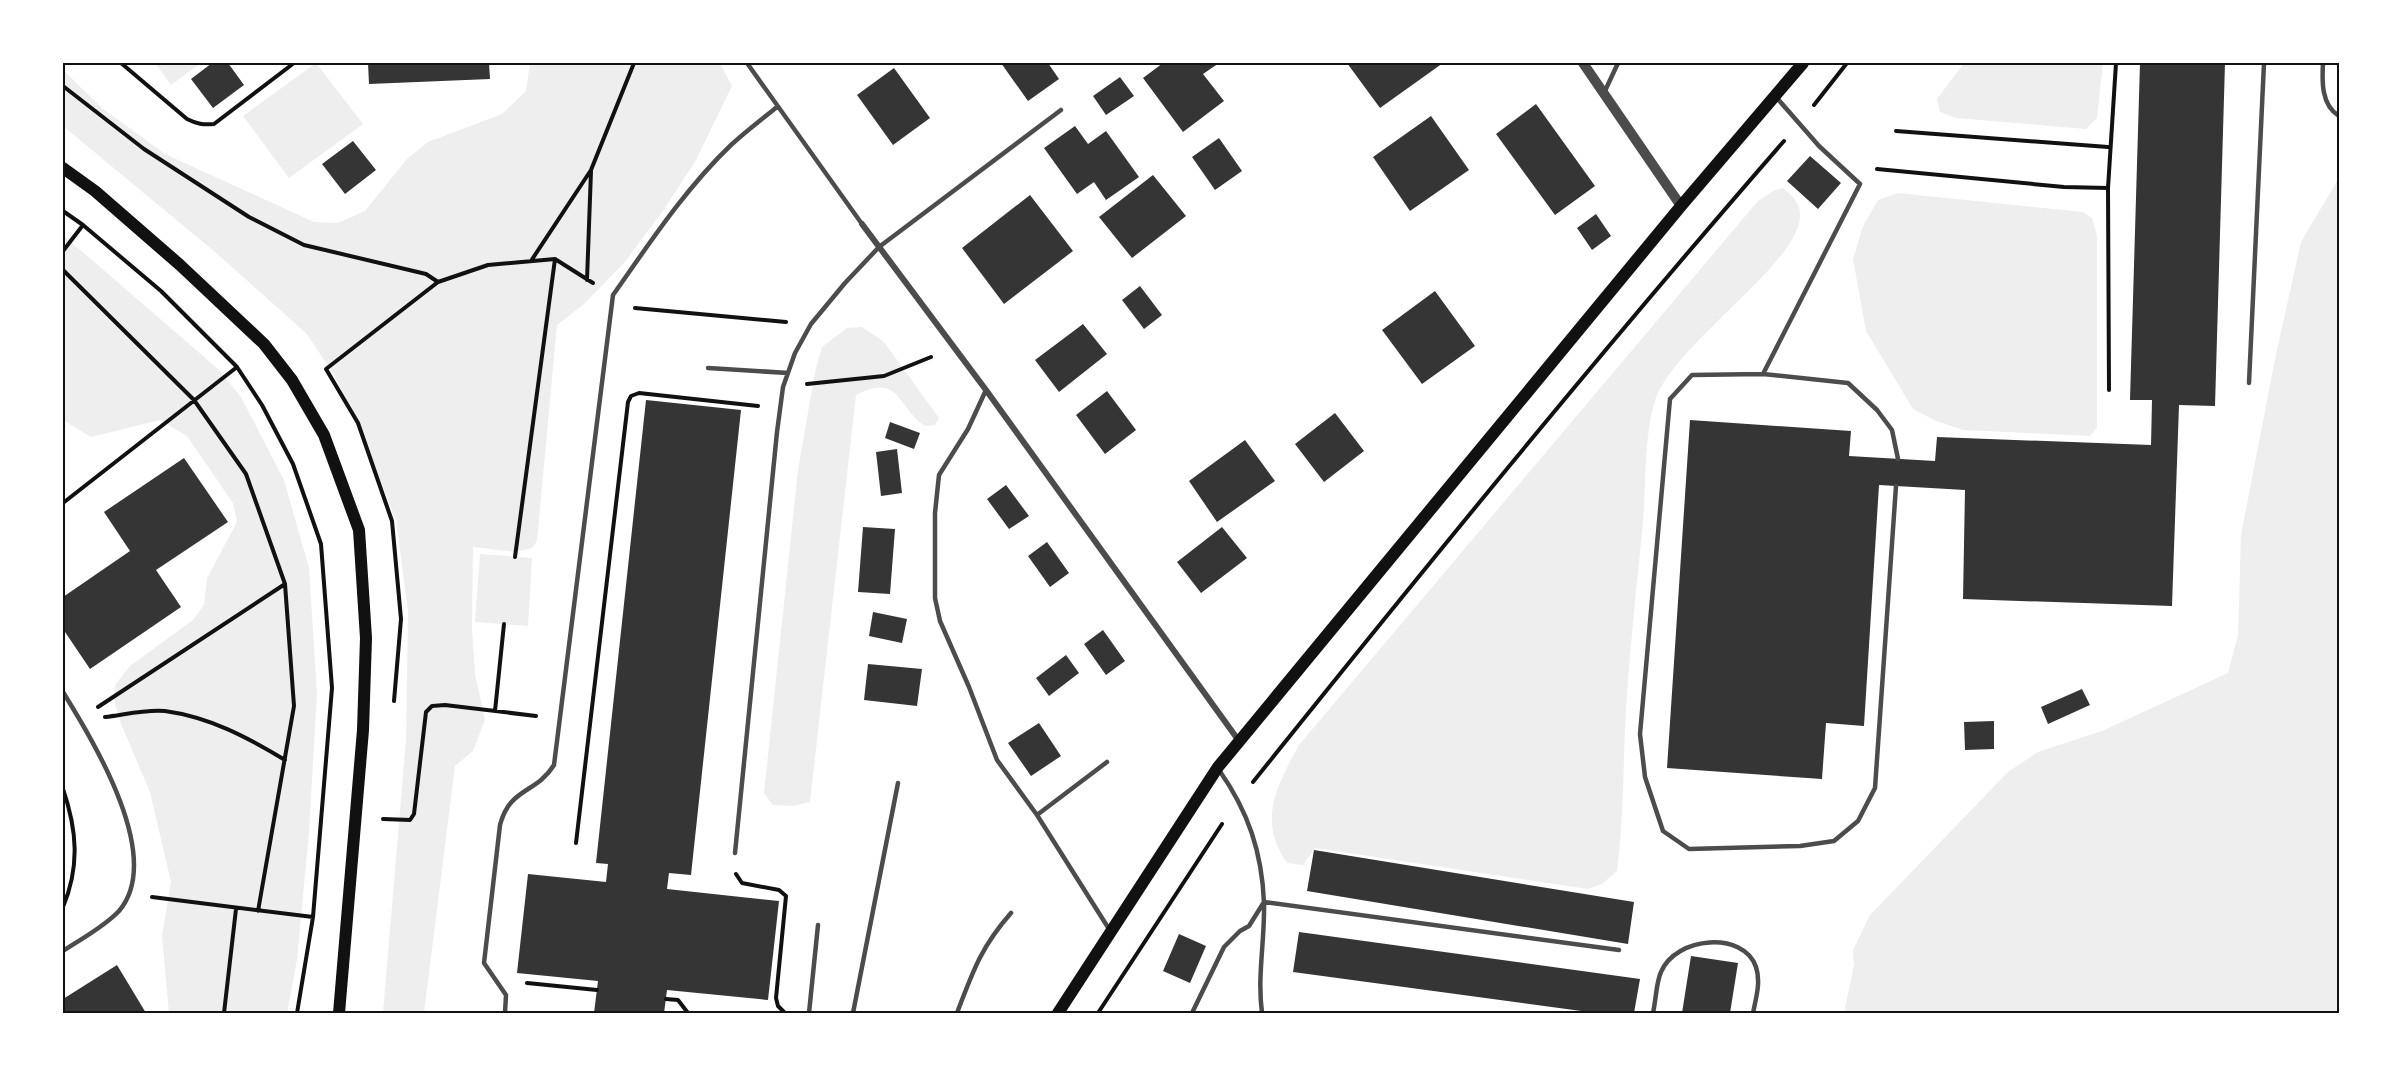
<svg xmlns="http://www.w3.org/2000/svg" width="2402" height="1076" viewBox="0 0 2402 1076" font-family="'Source Sans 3',sans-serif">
<rect width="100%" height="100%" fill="#fff"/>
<!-- green -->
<path fill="#eee" d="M 155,63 L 201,63 L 171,85 Z
M 316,63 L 363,124 L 289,178 L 243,116 Z
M 530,63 L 720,63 L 732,86 L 696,160 L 665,208 L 624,263 L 584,304 L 557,325 L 537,541 L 532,548 L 515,552 L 473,547 L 472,628 L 475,674 L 485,720 L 473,751 L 455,766 L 424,1013 L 383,1013 L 406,739 L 408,612 L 396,520 L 364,439 L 334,375 L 307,334 L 215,252 L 63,126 L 63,70 L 102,108 L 165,154 L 314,222 L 338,223 L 365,211 L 407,159 L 428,142 L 502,114 L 526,91 Z
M 1964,63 L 2103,63 L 2097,118 L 2086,129 L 1956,118 L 1940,112 L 1937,99 Z
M 2339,178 L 2339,1013 L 1844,1013 L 1854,965 L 1853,950 L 1870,915 L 2008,772 L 2038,752 L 2102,731 L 2228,673 L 2238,635 L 2241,535 L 2276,354 L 2301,242 Z
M 1783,188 C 1792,196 1799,201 1800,213 C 1804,261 1673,344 1655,401 C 1644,436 1646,485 1643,522 C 1637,584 1630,646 1626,708 C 1623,762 1624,817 1617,871 L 1602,884 L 1588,889 L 1315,848 L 1303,865 L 1287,863 C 1257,820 1277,786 1299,745 L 1758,201 L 1773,191 Z
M 1898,193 L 2083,212 L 2092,218 L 2097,235 L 2097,428 L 2090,436 L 1963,430 L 1936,421 L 1913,409 L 1866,331 L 1853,259 L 1863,226 L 1878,200 Z
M 63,235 L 218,369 L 241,397 L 284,480 L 309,568 L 317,693 L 309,832 L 297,960 L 287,1013 L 169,1013 L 162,936 L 171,882 L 150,792 L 121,724 L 114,700 L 115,685 L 130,666 L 193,620 L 204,605 L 207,578 L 237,522 L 233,503 L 187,436 L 160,420 L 91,437 L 63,420 Z
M 862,327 L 884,342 L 939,418 L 935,425 L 925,426 C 897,407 900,372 856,395 L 810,802 L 793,806 L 773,805 L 764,793 L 798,470 L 815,372 L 822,347 L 847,328 Z
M 480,554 L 532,558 L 528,626 L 475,622 Z"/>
<!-- building -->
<path fill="#353535" d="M 212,63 L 228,63 L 244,85 L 213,108 L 191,79 Z
M 368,63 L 489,63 L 490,79 L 369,84 Z
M 1001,63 L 1048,63 L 1059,79 L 1028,101 Z
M 1163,63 L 1219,63 L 1203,74 L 1224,101 L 1183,132 L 1143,78 Z
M 1347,63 L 1443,63 L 1380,108 Z
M 2140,63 L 2225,63 L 2215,406 L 2179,405 L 2172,606 L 1963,599 L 1965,490 L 1879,485 L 1864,726 L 1826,723 L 1822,779 L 1667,768 L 1690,420 L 1851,431 L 1849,456 L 1935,461 L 1937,437 L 2151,445 L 2152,400 L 2130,400 Z
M 894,68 L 930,118 L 893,145 L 857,95 Z
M 1120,77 L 1134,96 L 1106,115 L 1093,96 Z
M 1536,104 L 1595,186 L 1555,215 L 1496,134 Z
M 1431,116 L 1469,170 L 1410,211 L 1373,157 Z
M 1075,126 L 1088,144 L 1106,131 L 1139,177 L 1106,200 L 1094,182 L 1077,194 L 1044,148 Z
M 1219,138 L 1242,171 L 1215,190 L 1192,157 Z
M 353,141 L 376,170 L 345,194 L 322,164 Z
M 1810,156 L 1841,183 L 1818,209 L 1787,181 Z
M 1153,175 L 1186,216 L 1132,258 L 1099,217 Z
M 1030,195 L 1073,251 L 1004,304 L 962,248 Z
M 1596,214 L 1611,236 L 1592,250 L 1577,228 Z
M 1140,286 L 1162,315 L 1144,329 L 1122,300 Z
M 1435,291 L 1475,346 L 1422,384 L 1382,330 Z
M 1083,324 L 1107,354 L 1059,392 L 1035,360 Z
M 1107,391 L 1136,430 L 1105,454 L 1076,415 Z
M 646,400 L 741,410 L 691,875 L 669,873 L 667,889 L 779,901 L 768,1000 L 667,990 L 664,1013 L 594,1013 L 598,981 L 517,973 L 528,874 L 606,882 L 608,864 L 596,863 Z
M 1335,413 L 1364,451 L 1324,482 L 1295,444 Z
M 890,422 L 920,433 L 914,449 L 885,438 Z
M 1245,440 L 1275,481 L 1217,522 L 1189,481 Z
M 897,449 L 902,493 L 881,496 L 876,452 Z
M 184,458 L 228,522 L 156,570 L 181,607 L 90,669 L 63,629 L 63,597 L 130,551 L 104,512 Z
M 1006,485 L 1029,516 L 1009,529 L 987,499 Z
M 863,527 L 895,529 L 890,594 L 858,592 Z
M 1222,527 L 1247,558 L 1201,593 L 1177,562 Z
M 1047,542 L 1069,573 L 1050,587 L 1028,556 Z
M 873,612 L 907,619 L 902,643 L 869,636 Z
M 1103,630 L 1125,661 L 1106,675 L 1084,644 Z
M 1066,655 L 1079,673 L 1049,696 L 1036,678 Z
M 868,664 L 922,669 L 917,706 L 864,700 Z
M 2082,689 L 2090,705 L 2048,724 L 2041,707 Z
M 1994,721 L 1994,749 L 1965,750 L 1964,722 Z
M 1039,723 L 1061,756 L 1031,776 L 1008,743 Z
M 1314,850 L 1634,902 L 1628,944 L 1307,891 Z
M 1299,932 L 1640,979 L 1634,1013 L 1596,1013 L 1293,972 Z
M 1179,934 L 1206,946 L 1190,983 L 1163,971 Z
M 1691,956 L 1738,963 L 1730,1013 L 1682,1013 Z
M 117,965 L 146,1013 L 63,1013 L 63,999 Z"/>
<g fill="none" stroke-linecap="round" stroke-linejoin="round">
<!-- path -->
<path stroke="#111" stroke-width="4" d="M 121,63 L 187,119 C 197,124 203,125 214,124 L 294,63
M 63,86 L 144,149 L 249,217 L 304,245 L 426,274 L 438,282
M 1814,105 L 1847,63
M 1896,131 L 2108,147
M 1877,169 L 2064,187 L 2108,188
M 63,211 L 83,225 L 161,291 L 237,367 L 262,405 L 293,464 L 321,544 L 332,688 L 313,917 L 297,1013
M 63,251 L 83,225
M 555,259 L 593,283
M 531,261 L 591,170 L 634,63
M 63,270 L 194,400 L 246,474 L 285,584 L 294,706 L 258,911
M 587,280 L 591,171
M 635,308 L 786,322
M 807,384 L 884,376 L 931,357
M 2109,390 L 2108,188 L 2116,63
M 63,503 L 237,367
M 394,701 L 401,619 L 392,521 L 358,423 L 326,369 L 438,282 L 488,265 L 555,259 L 515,557
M 98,707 L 285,584
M 495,711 L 504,624
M 105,717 C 123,715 146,709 165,711 C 209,717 247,737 285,760
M 1253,782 C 1427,565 1602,350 1784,141
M 63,789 C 77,830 80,866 63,907
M 383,819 L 410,820 L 414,814 L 426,712 L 432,706 L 445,705 L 536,716
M 576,843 L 628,402 L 631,396 L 639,393 L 758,406
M 736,874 L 742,883 L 779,890 L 786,896 L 776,998 L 778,1006 L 785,1013
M 152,897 L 313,917
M 527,983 L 597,990
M 666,999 L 678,1000 L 688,1013
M 224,1013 L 236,909
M 1098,1013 L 1222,824"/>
<!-- service -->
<path stroke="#4c4c4c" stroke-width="4.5" d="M 747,63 L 862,224
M 2323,63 C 2322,81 2321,105 2339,116
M 1604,93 L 1618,63
M 1776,97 L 1819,146 L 1860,184 L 1763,374 L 1692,375 L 1670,399 L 1640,734 L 1645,777 L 1663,831 L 1689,849 L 1800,846 L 1834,841 L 1858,821 L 1875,788 L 1896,486
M 708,368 L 788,373
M 1763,374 L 1848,383 L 1877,410 L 1892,430 L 1898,459
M 2249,383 L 2264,63
M 986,390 L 968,429 L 939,475 L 935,513 L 935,598 L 940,621 L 969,687 L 997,760 L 1037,815 L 1109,929
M 63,692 C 93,741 165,857 119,911 C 104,927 81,939 63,951
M 1219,770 C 1248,811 1262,852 1264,903 C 1265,940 1257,976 1262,1013
M 1037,815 L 1107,762
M 735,853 L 777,432 L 783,387 L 795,353 L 811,324 L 845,283 L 879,247 L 1061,110
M 505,1013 L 506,995 L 484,963 L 500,825 C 510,787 536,794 554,765 L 613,295 C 649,244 685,189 731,145 C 745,132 762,119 777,107
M 809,1013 L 818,925
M 853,1013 L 898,783
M 957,1013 C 973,971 981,947 1011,913
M 1192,1013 L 1224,947 L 1240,931 L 1249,926 L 1264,902 L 1619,950
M 1653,1013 C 1656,1000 1656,983 1661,972 C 1676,936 1744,931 1756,967 C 1761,982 1756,998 1753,1013"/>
<!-- minor -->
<path stroke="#4c4c4c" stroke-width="6" d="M 862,224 L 986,390 L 1239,741"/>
<!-- tertiary -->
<path stroke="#4c4c4c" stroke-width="10" d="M 1583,63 L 1681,206"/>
<!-- secondary -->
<path stroke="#111" stroke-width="12" d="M 63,168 L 95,191 L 180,265 L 264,344 L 292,380 L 324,435 L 359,530 L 366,638 L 363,730 L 339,1013
M 1058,1013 L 1218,767 L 1681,206 L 1803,63"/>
</g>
<!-- border -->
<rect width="2402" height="1076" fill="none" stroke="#ffffff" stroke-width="129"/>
<rect x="64" y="64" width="2274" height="948" fill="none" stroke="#111" stroke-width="2"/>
</svg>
